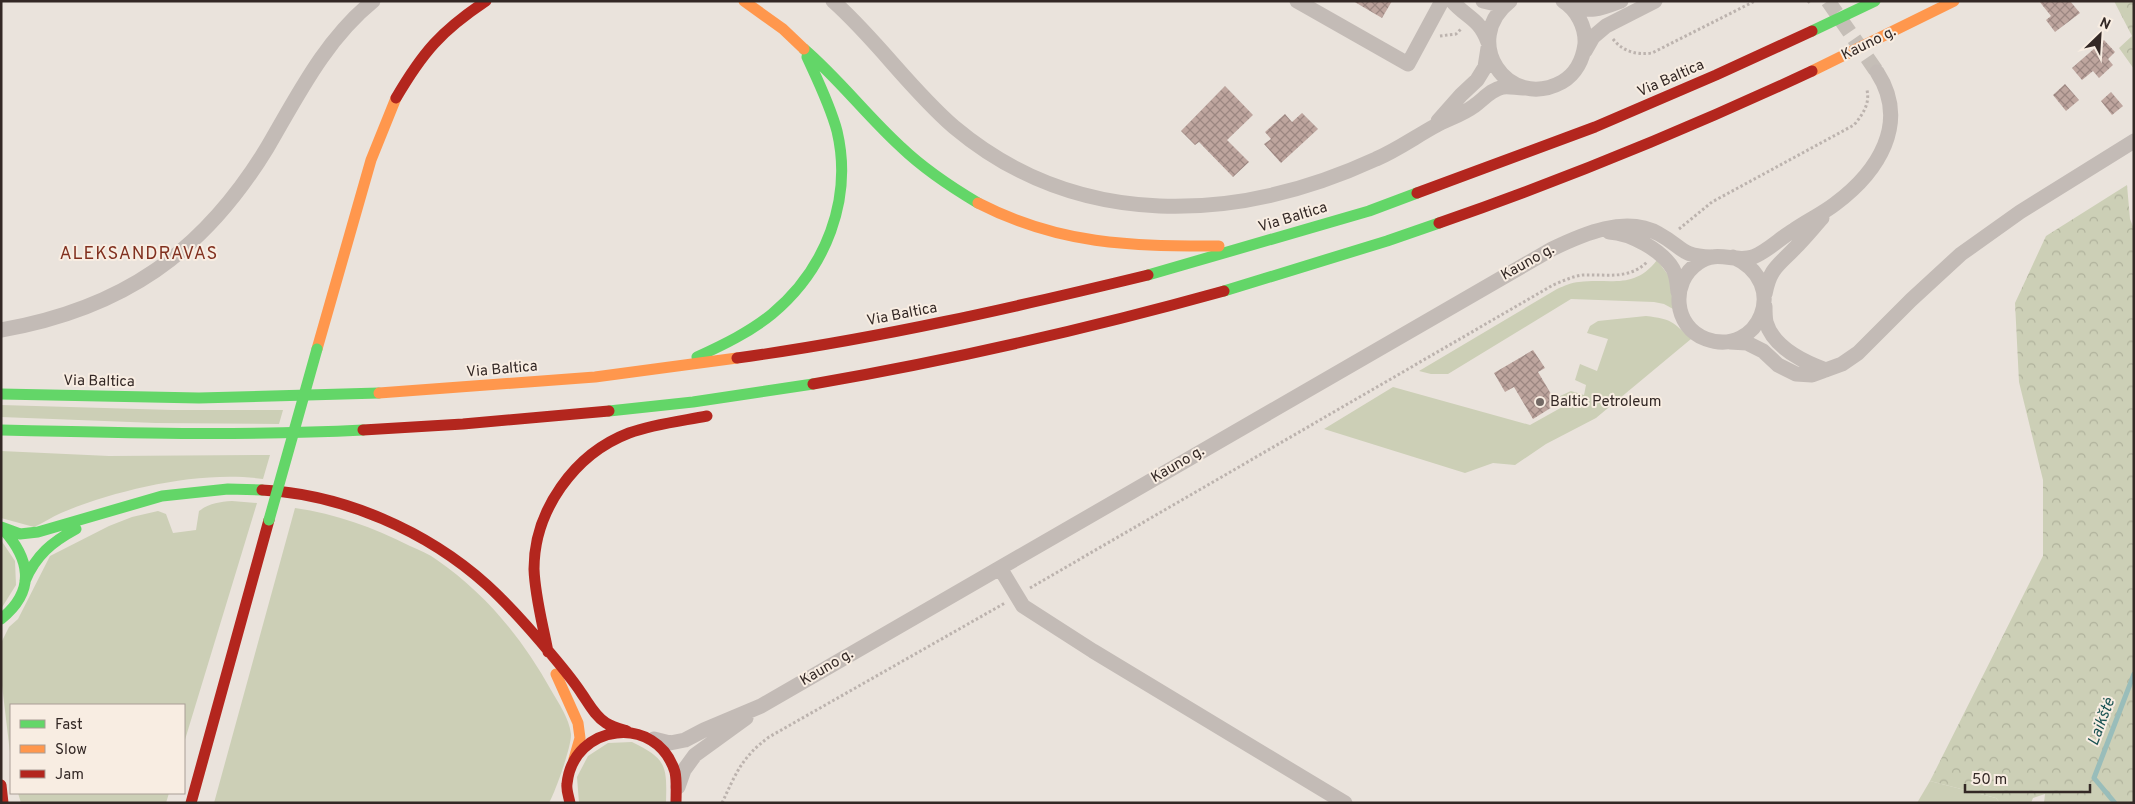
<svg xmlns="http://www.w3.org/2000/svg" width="2135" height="804" viewBox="0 0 2135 804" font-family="Overpass,sans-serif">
<defs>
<pattern id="forest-crowns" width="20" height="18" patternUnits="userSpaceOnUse" patternTransform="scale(1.25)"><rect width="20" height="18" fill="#cccfb6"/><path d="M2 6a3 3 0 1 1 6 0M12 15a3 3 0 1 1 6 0" fill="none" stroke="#b0b29c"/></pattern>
<pattern id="building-cross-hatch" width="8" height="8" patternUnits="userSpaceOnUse" patternTransform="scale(1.25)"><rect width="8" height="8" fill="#bea59e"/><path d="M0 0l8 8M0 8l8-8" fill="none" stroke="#9b8681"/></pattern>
</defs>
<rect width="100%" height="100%" fill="#eae3dc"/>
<!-- green -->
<path fill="#cccfb6" d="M 1657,260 L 1671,279 L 1675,310 L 1664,304 L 1654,302 L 1571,299 L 1448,374 L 1431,374 L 1419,371 L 1557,289 C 1564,286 1572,282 1579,282 C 1611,278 1634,290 1657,260 Z
M 1646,316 C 1672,319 1673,322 1691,339 L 1596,418 L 1546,444 L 1515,465 L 1493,463 L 1465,473 L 1324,429 L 1393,387 L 1530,425 L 1564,406 L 1558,397 L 1571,391 L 1584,395 L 1586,385 L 1575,380 L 1580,364 L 1597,371 L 1608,339 L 1587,333 L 1590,326 L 1598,321 Z
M 1,405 L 173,410 L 283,410 L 279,424 L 156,423 L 1,417 Z
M 1,451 L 109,456 L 270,455 L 263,479 C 202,470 118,489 61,513 C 52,517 43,523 34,527 L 1,518 Z
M 232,501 L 257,503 L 184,743 L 184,705 L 11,705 L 11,761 L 1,677 L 1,643 L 9,627 L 18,619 L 50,556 L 109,526 L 132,517 L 158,511 L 166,514 L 173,533 L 196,530 L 199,511 C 210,503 219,502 232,501 Z
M 295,508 C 336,514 373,527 410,546 C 419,550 429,554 437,560 C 486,594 522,638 551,690 C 559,704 569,718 571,734 C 572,745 555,793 549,803 L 214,803 Z
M 1,540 L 15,561 L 16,585 L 1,609 Z
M 632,742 C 667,759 667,766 666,803 L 579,803 L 577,777 L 588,756 L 608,743 Z
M 1930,781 L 1996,798 L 2000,803 L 1917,803 Z
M 18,793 L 169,793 L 166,803 L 21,803 Z"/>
<!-- forest -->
<path fill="url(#forest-crowns)" d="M 2114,1 L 2134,1 L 2134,69 L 2119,48 L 2132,36 Z
M 2127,185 L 2130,219 L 2134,229 L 2134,803 L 2044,803 L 2045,794 L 2033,798 L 2031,803 L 2000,803 L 1996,798 L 1930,781 L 2043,556 L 2043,480 L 2019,382 L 2015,303 L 2046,236 Z"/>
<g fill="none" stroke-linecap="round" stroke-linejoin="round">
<!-- stream -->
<path stroke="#99bdba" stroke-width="5" d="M 2115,803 L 2094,778 L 2134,674"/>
</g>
<!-- building -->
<path fill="url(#building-cross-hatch)" d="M 1353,1 L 1392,1 L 1382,18 Z
M 2039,1 L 2070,1 L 2080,13 L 2055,32 L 2046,20 L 2051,16 Z
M 2104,40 L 2115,52 L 2108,59 L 2113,65 L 2099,78 L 2093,71 L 2082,80 L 2072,68 Z
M 2065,84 L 2079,100 L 2066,111 L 2053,95 Z
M 1225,86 L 1253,115 L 1227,140 L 1249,162 L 1233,177 L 1199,142 L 1195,145 L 1181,131 Z
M 2111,92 L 2123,106 L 2112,115 L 2101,101 Z
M 1302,113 L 1318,129 L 1281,163 L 1264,144 L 1271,139 L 1265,132 L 1285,114 L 1292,122 Z
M 1533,350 L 1545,368 L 1538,372 L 1557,404 L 1533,419 L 1514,387 L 1505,392 L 1494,373 Z"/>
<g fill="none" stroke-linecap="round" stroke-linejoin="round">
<!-- street-tunnel -->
<path stroke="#c5beb7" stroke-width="15" stroke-dasharray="15 8" stroke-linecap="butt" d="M 1828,1 L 1877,72"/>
<!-- path -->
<path stroke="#bcb3ae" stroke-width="3" stroke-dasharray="2.5 2.5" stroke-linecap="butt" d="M 1808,1 L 1810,3
M 1440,36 L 1456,34 L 1461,29
M 1613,39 C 1623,52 1637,55 1652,53 L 1755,1
M 1679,229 L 1712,202 L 1854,125 C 1863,114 1870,104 1867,90
M 1030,588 L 1553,285 C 1563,281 1573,276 1583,275 C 1606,274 1629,280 1647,262
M 722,803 C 736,773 742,757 769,737 L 1005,603"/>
<!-- street -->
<path stroke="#c3bbb6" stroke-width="15" d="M 833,1 C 877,40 910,89 954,127 C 1078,231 1237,223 1376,159 C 1397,150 1415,137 1435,126 C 1447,119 1462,115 1474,106 C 1484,99 1490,90 1503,87 C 1509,86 1517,88 1523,88
M 1297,1 L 1408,64 L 1442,1
M 1452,1 C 1468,19 1479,18 1488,42
M 1483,1 L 1496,4 L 1505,1
M 1510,1 C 1460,40 1507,112 1562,82 C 1576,74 1583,59 1585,44 C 1586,27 1577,10 1563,1
M 1569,5 C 1591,13 1600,9 1621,1
M 1585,51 L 1593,37 L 1606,26 L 1655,1
M 1438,121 L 1461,95 L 1477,80 L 1485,67 L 1488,48
M 1609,232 C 1630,233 1662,250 1673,269 C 1677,276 1677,285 1678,292
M 1733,257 C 1792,283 1758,358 1706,339 C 1673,327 1670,282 1698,263 C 1717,249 1734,263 1753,257 C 1768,251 1780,238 1794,230 C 1807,221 1822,214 1835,204 C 1878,172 1910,123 1877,72
M 1765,294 C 1770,268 1778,266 1795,248 C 1804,239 1813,228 1822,218
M 1765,306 C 1765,311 1765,317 1766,322 C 1773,347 1804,362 1826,370
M 1,330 C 122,309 203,253 267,148 C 298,95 325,40 373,1
M 1730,342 L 1747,343 L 1763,351 L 1778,365 L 1796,374 L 1812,375 L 1842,364 L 1858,353 L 1911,300 L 1961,254 L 2020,212 L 2134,141
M 1000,568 L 1023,606 L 1093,651 L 1345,803
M 654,739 L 670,743 L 685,740 L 704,730 L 761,706 L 1552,249 C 1583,234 1626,215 1659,234 C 1683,247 1680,256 1711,257
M 678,787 L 684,770 L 695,755 L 746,718"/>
<!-- fast -->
<path stroke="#63d668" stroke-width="11" d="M 1812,31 L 1875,1
M 804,49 C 839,79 867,116 901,147 C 924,169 951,187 978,203
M 1148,275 L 1369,211 L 1417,193
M 1224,291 L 1387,241 L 1439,223
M 697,357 C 723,345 750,332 772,314 C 826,269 853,199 837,131 C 830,105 818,81 807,57
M 1,394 L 199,398 L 379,393
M 609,411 L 693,402 L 813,384
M 1,430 C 122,433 242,436 363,430
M 1,527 L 20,534 L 38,532 L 162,496 L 228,489 L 262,490
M 1,527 C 30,558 37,590 1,619
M 25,581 C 36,555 52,542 76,529"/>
<!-- slow -->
<path stroke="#ff974d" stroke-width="11" d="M 744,1 L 783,29 L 804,49
M 1812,71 L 1954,1
M 978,203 C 1060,245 1129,246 1219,246
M 317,349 L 371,160 L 396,98
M 379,393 L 595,377 L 737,358
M 556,674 L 578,723 L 580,738 L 574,759"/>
<!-- jam -->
<path stroke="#b3261e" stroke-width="11" d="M 396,98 C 423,52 441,31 486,1
M 1417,193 L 1595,127 L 1716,75 L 1812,31
M 1439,223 C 1566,179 1690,128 1812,71
M 737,358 C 876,339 1012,308 1148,275
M 813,384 C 952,360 1087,329 1224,291
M 363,430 L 463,424 L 609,411
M 262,490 C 343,494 427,531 487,585 C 510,606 531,630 551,654 C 562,667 573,680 582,694 C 589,704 595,716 606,723 C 612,727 620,729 627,731
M 548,652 C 543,625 535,597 534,569 C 534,511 574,454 629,433 C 654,424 681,421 707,416
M 1,785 L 3,803
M 191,803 L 269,520
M 570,803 C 569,797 566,790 567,784 C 573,723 657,713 675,772 C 677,781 676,794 676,803"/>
<!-- fast-bridge -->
<path stroke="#63d668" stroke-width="11" d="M 269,520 L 317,349"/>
</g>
<!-- markers -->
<circle fill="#736965" stroke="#f8ede2" stroke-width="2" cx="1540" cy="402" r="5"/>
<g text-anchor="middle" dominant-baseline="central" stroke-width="4" stroke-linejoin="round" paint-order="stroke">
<!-- street labels -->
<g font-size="15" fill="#332825" stroke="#f8ede2">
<text transform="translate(1869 44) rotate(-26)">Kauno g.</text>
<text transform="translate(1671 79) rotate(-24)">Via Baltica</text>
<text transform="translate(1293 218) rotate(-17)">Via Baltica</text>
<text transform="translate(1528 263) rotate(-29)">Kauno g.</text>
<text transform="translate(902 315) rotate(-11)">Via Baltica</text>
<text transform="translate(502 370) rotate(-5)">Via Baltica</text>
<text transform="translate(99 382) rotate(1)">Via Baltica</text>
<text transform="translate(1178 465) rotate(-30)">Kauno g.</text>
<text transform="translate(827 668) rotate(-30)">Kauno g.</text>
</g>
<!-- poi labels -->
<g font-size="15" fill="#332825" stroke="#f8ede2" text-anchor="start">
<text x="1550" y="402">Baltic Petroleum</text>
</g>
<!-- water labels -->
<g font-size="16" font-style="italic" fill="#1b5353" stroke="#f8ede2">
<text transform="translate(2102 722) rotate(-69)">Laikštė</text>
</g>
<!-- quarter labels -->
<g font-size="18" letter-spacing="1" fill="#81301f" stroke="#f8ede2">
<text x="139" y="254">ALEKSANDRAVAS</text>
</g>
</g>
<!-- border -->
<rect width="2135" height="804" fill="none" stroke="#332825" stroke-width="5"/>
<!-- legend -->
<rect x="10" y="704" width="175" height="90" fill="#f8ede2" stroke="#a99e96"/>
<rect x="20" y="720" width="25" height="8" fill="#63d668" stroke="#a99e96"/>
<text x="55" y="729" font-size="15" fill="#332825">Fast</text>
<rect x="20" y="745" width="25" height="8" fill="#ff974d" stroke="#a99e96"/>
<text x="55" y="754" font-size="15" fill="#332825">Slow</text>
<rect x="20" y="770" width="25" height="8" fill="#b3261e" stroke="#a99e96"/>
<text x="55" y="779" font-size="15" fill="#332825">Jam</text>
<!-- north arrow -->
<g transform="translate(2100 35) rotate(25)" stroke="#f8ede2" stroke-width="4" paint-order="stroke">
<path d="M0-4L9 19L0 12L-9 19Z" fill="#332825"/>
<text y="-8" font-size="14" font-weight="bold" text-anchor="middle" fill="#332825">N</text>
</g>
<!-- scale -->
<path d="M1965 784v8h125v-8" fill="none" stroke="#332825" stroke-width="2.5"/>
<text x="1972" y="784" font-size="15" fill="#332825" stroke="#f8ede2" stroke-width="4" paint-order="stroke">50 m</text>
</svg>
